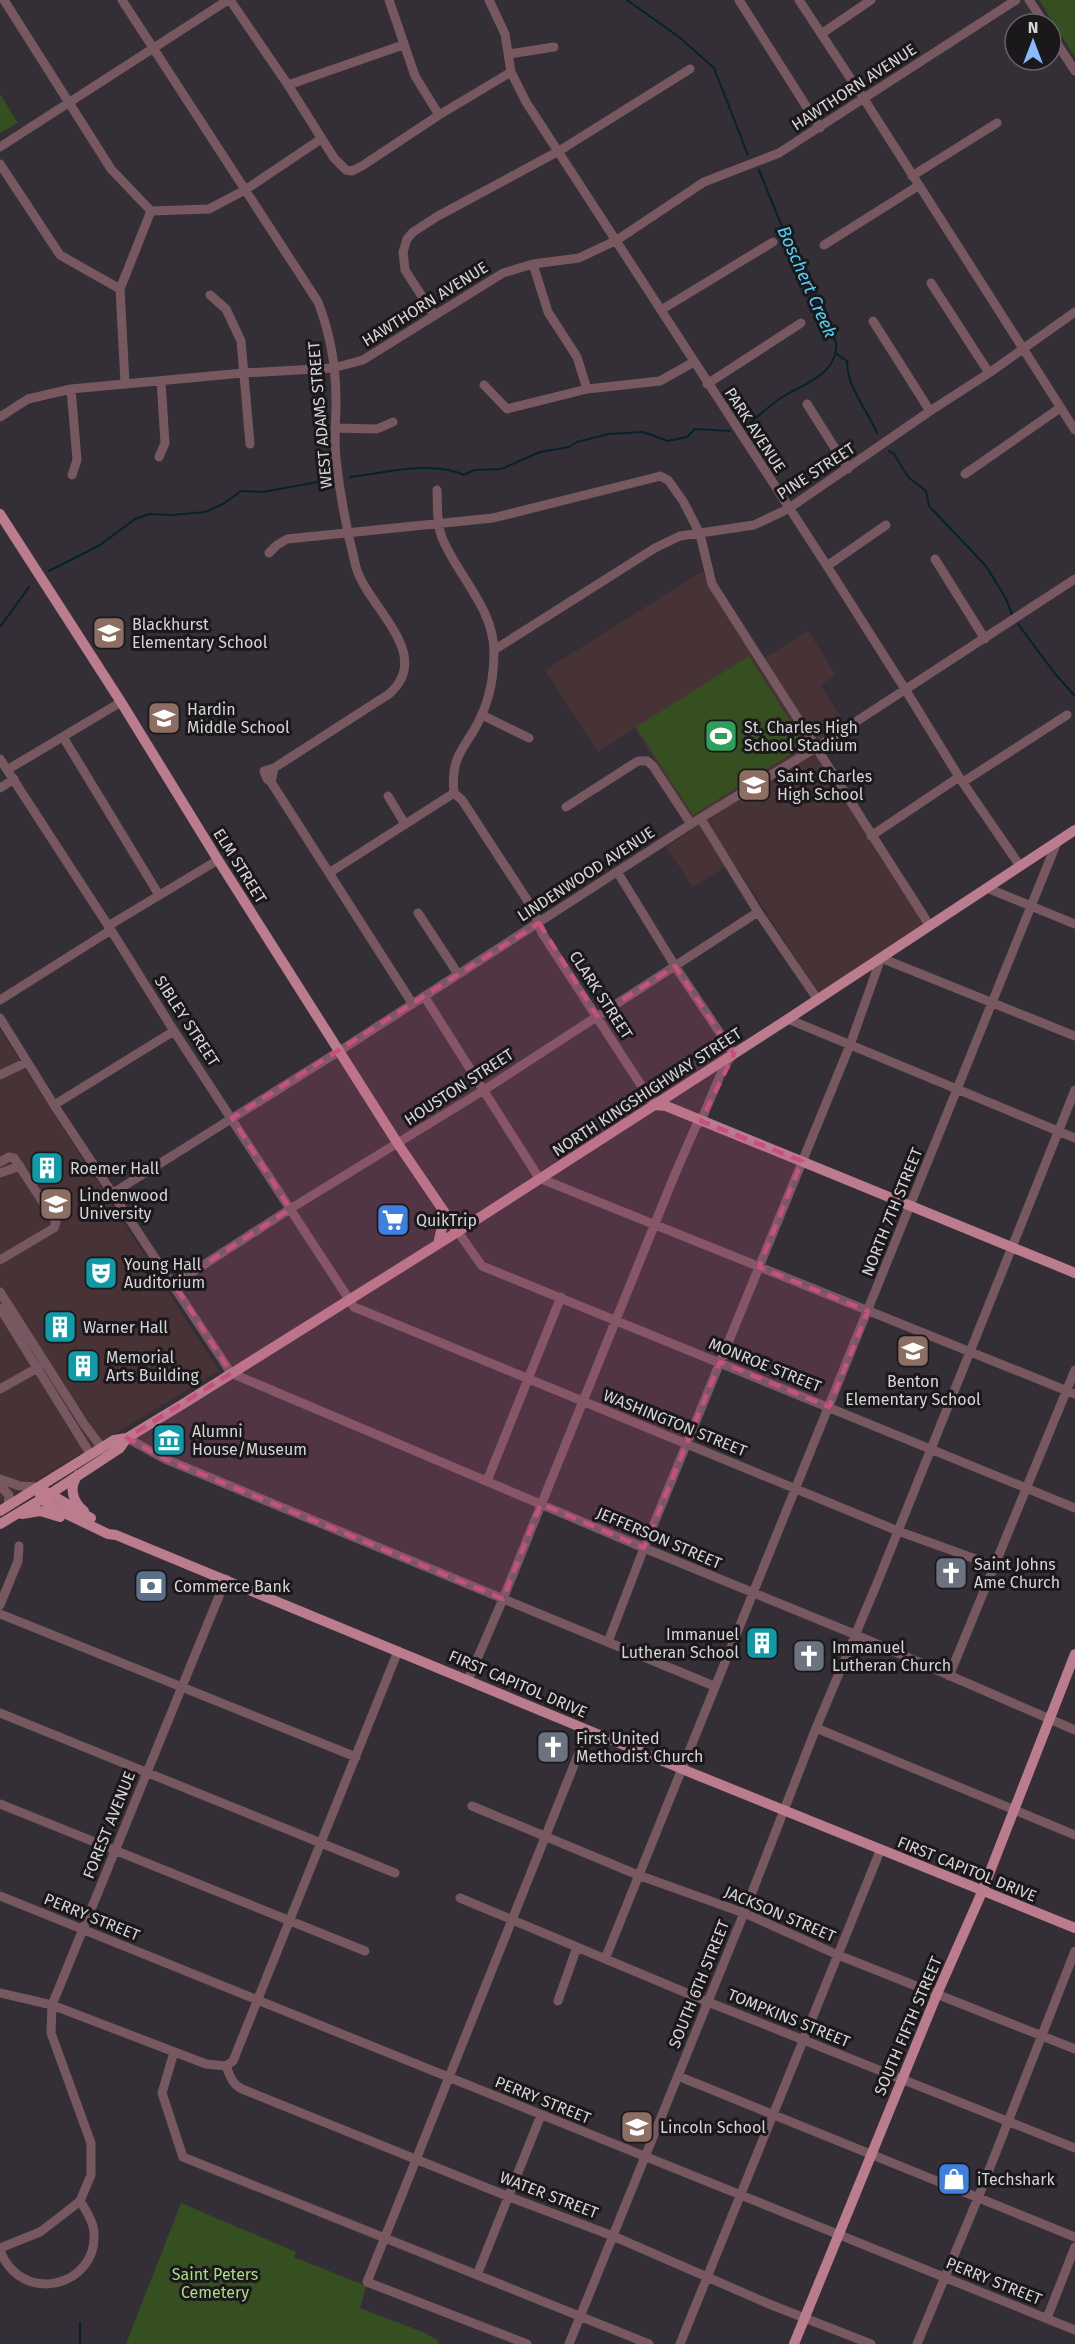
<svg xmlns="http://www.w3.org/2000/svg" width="1075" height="2344" viewBox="0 0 1075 2344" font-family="'Fira Sans',sans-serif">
<rect width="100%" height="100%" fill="#342f36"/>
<!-- education -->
<path fill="#473335" d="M 703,571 L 710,589 L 757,663 L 808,631 L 836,675 L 820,685 L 846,725 L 811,746 L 923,921 L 924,925 L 819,993 L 733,862 L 693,887 L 666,847 L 696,827 L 635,728 L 598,752 L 545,670 Z
M 0,1030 L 219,1371 L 0,1502 Z"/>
<!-- green -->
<path fill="#364f20" d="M 1039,0 L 1075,0 L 1075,57 Z
M 0,94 L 18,123 L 0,133 Z
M 749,656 L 805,745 L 693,815 L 636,727 Z
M 181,2203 L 296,2252 L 294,2257 L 366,2286 L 360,2308 L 425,2333 L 437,2340 L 439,2344 L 126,2344 Z"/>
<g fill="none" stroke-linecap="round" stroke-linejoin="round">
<!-- stream -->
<path stroke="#05232c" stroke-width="2" d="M 627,0 L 679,37 L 714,68 L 748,155
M 835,353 L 847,361 C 847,388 867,409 877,433
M 746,426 C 759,416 771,404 784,396 C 806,383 839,373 836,342 L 805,283 L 759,170
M 889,451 L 894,454 L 908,477 L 926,491 L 929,506 L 986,566 L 1005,597 L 1012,614
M 350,477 C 385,473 432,460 464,475 L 474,470 L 501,469 L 540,452 L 569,447 L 577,442 L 608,434 L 643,432 L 668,441 L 687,437 L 695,429 L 730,431
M 49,571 L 100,545 L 135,519 L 150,514 L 171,515 L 205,512 L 223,504 L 241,491 L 263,492 L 323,481
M 1018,624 L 1056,675 L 1075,696
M 0,627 L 29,587
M 80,2323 L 80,2344"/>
<!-- minor -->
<path stroke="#775860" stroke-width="9" d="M 4,0 L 111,169 L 151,211
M 122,0 L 318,302 C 330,333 336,367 336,400 C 336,420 334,440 336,459 C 340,495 347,532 356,567 C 367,607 435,654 389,694 L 274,768 L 271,782 L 412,1003
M 230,0 L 288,85 L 334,158 L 346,170 L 352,171 L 362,166 L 439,115 L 511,72
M 389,0 L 415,76 L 439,115
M 489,0 L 505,34 L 511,72 L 526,102 L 827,566 L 905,689 L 959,777 L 1020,866
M 739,0 L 820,128
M 799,0 L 864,99 L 1075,430
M 1029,0 L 1045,24
M 821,34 L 871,0
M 1051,34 L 1075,71
M 509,54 L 554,47
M 288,85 L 403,45
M 0,147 L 228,0
M 0,164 L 60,255 L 120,289
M 912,176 L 997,123
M 151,211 L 209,209 L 245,190 L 321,139
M 824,245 L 918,186
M 533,264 L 548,312 L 577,357 L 587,389
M 931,283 L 989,373
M 210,295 L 226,309 L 241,341 L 250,444
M 661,310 L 773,242
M 434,315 L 405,270 L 403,252 L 407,239 L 413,232 L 438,216 L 559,151 L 690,69
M 873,321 L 930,411
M 125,383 L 120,289 L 151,211
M 707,384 L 801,323
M 484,385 L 507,409 L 587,389 L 660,381 L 694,362
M 71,389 L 77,460 L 72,475
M 807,404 L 848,469
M 0,417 L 28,399 L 71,389 L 243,373 L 333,368 L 363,360 L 503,273 L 533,264 L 579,258 L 617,240 L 704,182 L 779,153 L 1016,0
M 335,428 L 377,429 L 393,422
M 159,457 L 165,443 L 161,381
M 965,474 L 1060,408
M 437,490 C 438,506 436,525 443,540 C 459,577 493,608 494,651 C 494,672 491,694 482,714 C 468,748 450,751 454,793 L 462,800 L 533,909 L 542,933 L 654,1105
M 269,553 L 277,545 L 287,539 L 493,518 L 653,478 L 660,476 L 668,480 L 683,501 L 700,534 L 712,584 L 930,926
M 935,559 L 985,639
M 827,566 L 886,525
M 494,650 L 655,548 L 680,536 L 754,525 L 788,509 L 930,411 L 989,373 L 1075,312
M 482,715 L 529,738
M 63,737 L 159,895
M 0,759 L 111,930 L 174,1031 L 354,1307 L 898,1531 L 995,1566
M 7,770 L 121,702
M 271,782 L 267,779 L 264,771 L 274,768
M 963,782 L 1067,715
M 0,788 L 14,779
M 388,796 L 405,824
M 566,807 L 638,761 L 647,761 L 653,766 L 691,824
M 701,819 L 758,912 L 818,1000
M 871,836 L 959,777
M 329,873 L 454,793
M 987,888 L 1075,924
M 418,913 L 458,974
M 108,926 L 218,860
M 424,996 L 539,1178 L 1075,1394
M 0,1000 L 111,930
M 0,1018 L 54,1105 L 231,1373 L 644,1548 L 854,1634 L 1075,1730
M 788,1019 L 1075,1138
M 0,1075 L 27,1062
M 54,1105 L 174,1031
M 0,1162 L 9,1157 L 14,1158 L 56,1222 L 54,1228 L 0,1260
M 0,1173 L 20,1166
M 113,1193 L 341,1050 L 691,824 L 817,747 L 1075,579
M 458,1232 L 482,1266 L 1075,1508
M 174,1284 L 290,1209 L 484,1090 L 758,912
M 0,1292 L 84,1424 L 102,1448
M 0,1308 L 91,1455
M 0,1389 L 39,1367
M 127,1438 L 165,1459 L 714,1686
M 0,1479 L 20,1486 L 38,1487
M 487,1481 L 561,1297
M 0,1486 L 9,1495 L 8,1506
M 0,1605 L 18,1561 L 19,1546
M 0,1614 L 356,1757
M 608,1642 L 644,1548 L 850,1045 L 881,958 L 1075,1036
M 949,1676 L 1075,1370
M 468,1680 L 503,1599 L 675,1174 L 696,1126 L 701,1121 L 725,1064 L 734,1054 L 675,966 L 618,873
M 0,1713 L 395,1873
M 816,1728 L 1075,1835
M 0,1804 L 365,1951
M 472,1806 L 638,1875 L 744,1913 L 838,1955 L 1075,2049
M 0,1896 L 1075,2330
M 460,1898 L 708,2002 L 1075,2148
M 605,1959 L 1057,842
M 0,1993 L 52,2005 L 206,2064 L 226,2066
M 558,2001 L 577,1947
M 174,2052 L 162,2093 L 183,2157 L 649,2344
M 226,2066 C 230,2076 232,2084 242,2089 L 507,2196 L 613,2236 L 769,2304 L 871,2344
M 226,2066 L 233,2061 L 398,1651
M 678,2076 L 1075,2237
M 0,2248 L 40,2232 L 61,2216 L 80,2201 L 91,2175 L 91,2143 L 51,2033 L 52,2005 L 226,1579
M 0,2251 C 23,2307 97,2285 94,2234 C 94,2222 86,2211 80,2201
M 477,2275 L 541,2115
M 1047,2318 L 1075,2247
M 527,2344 L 367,2282 L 588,1730
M 569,2344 L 744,1913 L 816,1728 L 878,1581 L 1075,1090
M 680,2344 L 880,1851
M 917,2344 L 978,2198 L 1075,1951"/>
<!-- major -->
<path stroke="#bb7c8d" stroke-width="10" d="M 0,514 L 121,702 L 218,860 L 398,1144 L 458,1232
M 654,1105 L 666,1106 L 1075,1273
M 438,1244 L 443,1223 L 442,1209
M 78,1475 C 68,1488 73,1502 84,1511
M 38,1487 L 41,1499 L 54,1508 L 108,1534 L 116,1535 L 682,1769 L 1075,1928
M 45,1491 L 91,1518
M 0,1511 L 114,1440 L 127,1438 L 183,1404 L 451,1236 L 788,1019 L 1075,830
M 22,1514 L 40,1511 L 60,1517
M 0,1524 L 50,1494 L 120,1448 L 127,1438
M 794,2344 L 937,1994 L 982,1892 L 1075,1654"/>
</g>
<!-- marked area -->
<path fill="#c85080" fill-opacity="0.2" stroke="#c85080" stroke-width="4.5" stroke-dasharray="12 8" stroke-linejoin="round" d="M 539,923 L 597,1016 L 675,966 L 734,1054 L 701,1121 L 802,1161 L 759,1267 L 868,1311 L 829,1407 L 720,1362 L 644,1548 L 541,1504 L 503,1599 L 165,1459 L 127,1438 L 231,1373 L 174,1284 L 290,1209 L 232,1118 Z"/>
<!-- icons -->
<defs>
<g id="school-square" transform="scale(1.725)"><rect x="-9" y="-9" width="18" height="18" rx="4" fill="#8d6e63" stroke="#1b181b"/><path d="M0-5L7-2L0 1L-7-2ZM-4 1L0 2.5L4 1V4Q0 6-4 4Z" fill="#fff"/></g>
<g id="stadium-square" transform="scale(1.725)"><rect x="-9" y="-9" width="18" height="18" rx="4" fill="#2e9e5b" stroke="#1b181b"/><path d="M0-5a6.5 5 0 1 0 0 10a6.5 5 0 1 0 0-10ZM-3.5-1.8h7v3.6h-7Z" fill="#fff"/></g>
<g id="building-square" transform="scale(1.725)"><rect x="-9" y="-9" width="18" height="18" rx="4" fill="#0f9aa8" stroke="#1b181b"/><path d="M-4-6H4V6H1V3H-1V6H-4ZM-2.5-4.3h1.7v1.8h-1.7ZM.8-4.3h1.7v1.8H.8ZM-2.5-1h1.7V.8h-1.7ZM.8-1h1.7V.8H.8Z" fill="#fff"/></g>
<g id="university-square" transform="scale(1.725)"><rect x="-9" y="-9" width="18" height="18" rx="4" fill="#8d6e63" stroke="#1b181b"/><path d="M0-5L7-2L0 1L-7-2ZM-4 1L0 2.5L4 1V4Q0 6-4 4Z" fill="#fff"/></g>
<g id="supermarket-square" transform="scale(1.725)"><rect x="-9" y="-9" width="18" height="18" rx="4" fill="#3f7fe0" stroke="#1b181b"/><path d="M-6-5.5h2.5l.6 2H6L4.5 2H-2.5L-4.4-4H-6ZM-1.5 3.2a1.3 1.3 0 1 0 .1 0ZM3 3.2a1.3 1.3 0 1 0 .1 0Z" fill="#fff"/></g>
<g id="theatre-square" transform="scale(1.725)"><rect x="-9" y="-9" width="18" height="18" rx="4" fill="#0f9aa8" stroke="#1b181b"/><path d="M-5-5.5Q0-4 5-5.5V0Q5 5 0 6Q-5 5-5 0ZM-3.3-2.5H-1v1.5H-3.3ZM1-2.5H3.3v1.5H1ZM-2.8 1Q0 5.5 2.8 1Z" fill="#fff"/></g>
<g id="museum-square" transform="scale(1.725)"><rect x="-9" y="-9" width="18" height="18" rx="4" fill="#0f9aa8" stroke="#1b181b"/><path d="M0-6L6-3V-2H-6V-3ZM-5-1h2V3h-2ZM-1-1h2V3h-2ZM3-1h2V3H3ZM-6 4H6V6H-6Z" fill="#fff"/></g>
<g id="church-square" transform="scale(1.725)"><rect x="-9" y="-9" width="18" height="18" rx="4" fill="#6b7280" stroke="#1b181b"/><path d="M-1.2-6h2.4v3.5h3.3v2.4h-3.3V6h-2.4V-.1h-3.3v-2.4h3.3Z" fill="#fff"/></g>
<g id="bank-square" transform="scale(1.725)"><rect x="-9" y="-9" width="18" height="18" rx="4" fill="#5c6f8a" stroke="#1b181b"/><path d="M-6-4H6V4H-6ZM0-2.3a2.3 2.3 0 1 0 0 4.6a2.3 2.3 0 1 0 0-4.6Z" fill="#fff"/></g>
<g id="shop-square" transform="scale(1.725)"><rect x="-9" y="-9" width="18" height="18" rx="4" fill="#3f7fe0" stroke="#1b181b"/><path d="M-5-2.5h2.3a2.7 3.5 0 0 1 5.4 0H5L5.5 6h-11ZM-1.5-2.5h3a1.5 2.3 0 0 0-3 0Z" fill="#fff"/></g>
</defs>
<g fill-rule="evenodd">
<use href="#school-square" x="109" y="633"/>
<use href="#school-square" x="164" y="718"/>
<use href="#stadium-square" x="721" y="736"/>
<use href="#school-square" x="754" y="785"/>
<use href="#building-square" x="47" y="1168"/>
<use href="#university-square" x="56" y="1204"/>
<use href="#supermarket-square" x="393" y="1220"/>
<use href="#theatre-square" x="101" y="1273"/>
<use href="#building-square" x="60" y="1327"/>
<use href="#school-square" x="913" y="1351"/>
<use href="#building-square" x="83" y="1366"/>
<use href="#museum-square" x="169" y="1440"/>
<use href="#church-square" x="951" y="1573"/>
<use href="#bank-square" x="151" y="1586"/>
<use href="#building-square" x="762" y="1643"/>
<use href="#church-square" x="809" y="1656"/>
<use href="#church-square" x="553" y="1747"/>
<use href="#school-square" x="637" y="2127"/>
<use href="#shop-square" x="954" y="2179"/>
</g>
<g text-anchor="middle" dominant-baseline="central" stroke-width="6" stroke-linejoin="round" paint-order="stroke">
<!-- street labels -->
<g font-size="16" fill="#d7d4d8" stroke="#1b181b">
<text transform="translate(854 87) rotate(-33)">HAWTHORN AVENUE</text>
<text transform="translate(425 304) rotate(-32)">HAWTHORN AVENUE</text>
<text transform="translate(320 415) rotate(-95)">WEST ADAMS STREET</text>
<text transform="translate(755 430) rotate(57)">PARK AVENUE</text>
<text transform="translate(816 471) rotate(-33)">PINE STREET</text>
<text transform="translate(240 866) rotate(58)">ELM STREET</text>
<text transform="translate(586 874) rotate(-33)">LINDENWOOD AVENUE</text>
<text transform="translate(601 995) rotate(57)">CLARK STREET</text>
<text transform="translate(187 1021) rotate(57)">SIBLEY STREET</text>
<text transform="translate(459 1087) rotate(-33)">HOUSTON STREET</text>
<text transform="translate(647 1092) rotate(-33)">NORTH KINGSHIGHWAY STREET</text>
<text transform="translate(892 1212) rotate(-68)">NORTH 7TH STREET</text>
<text transform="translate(765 1365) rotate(22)">MONROE STREET</text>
<text transform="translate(675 1423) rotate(22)">WASHINGTON STREET</text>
<text transform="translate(659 1538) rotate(23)">JEFFERSON STREET</text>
<text transform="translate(518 1684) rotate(23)">FIRST CAPITOL DRIVE</text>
<text transform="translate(109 1825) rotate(-68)">FOREST AVENUE</text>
<text transform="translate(967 1869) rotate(22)">FIRST CAPITOL DRIVE</text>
<text transform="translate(780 1914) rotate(23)">JACKSON STREET</text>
<text transform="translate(92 1917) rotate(22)">PERRY STREET</text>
<text transform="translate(699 1984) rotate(-68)">SOUTH 6TH STREET</text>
<text transform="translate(789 2018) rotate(22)">TOMPKINS STREET</text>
<text transform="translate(908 2026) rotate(-67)">SOUTH FIFTH STREET</text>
<text transform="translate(543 2100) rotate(22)">PERRY STREET</text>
<text transform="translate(549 2195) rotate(21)">WATER STREET</text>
<text transform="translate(994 2281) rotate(22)">PERRY STREET</text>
</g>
<!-- poi labels -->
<g font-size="16" fill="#d7d4d8" stroke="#1b181b" text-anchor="start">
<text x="132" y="624">Blackhurst<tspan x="132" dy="18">Elementary School</tspan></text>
<text x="187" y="709">Hardin<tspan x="187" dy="18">Middle School</tspan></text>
<text x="744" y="727">St. Charles High<tspan x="744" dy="18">School Stadium</tspan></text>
<text x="777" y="776">Saint Charles<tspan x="777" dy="18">High School</tspan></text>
<text x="70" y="1168">Roemer Hall</text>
<text x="79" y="1195">Lindenwood<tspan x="79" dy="18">University</tspan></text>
<text x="416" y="1220">QuikTrip</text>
<text x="124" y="1264">Young Hall<tspan x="124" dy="18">Auditorium</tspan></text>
<text x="83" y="1327">Warner Hall</text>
<text x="106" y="1357">Memorial<tspan x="106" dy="18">Arts Building</tspan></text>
<text x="913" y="1381" text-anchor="middle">Benton<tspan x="913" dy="18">Elementary School</tspan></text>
<text x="192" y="1431">Alumni<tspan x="192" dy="18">House/Museum</tspan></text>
<text x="974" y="1564">Saint Johns<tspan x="974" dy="18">Ame Church</tspan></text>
<text x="174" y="1586">Commerce Bank</text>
<text x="739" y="1634" text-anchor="end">Immanuel<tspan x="739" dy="18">Lutheran School</tspan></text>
<text x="832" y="1647">Immanuel<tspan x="832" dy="18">Lutheran Church</tspan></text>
<text x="576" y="1738">First United<tspan x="576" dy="18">Methodist Church</tspan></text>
<text x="660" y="2127">Lincoln School</text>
<text x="977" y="2179">iTechshark</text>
</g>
<!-- park labels -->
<g font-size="16" fill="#abdc85" stroke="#1b181b">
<text x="215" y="2274">Saint Peters<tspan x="215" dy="18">Cemetery</tspan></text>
</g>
<!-- water labels -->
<g font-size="18" font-style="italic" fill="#4cd3f9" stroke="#1b181b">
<text transform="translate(807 282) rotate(66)">Boschert Creek</text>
</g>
</g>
<!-- north arrow -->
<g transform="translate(1033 42)"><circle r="28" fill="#1b181b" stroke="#666367" stroke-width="1.5"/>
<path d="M0-4.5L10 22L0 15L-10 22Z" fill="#88bafc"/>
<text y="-9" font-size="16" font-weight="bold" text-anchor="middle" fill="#d7d4d8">N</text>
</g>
</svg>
